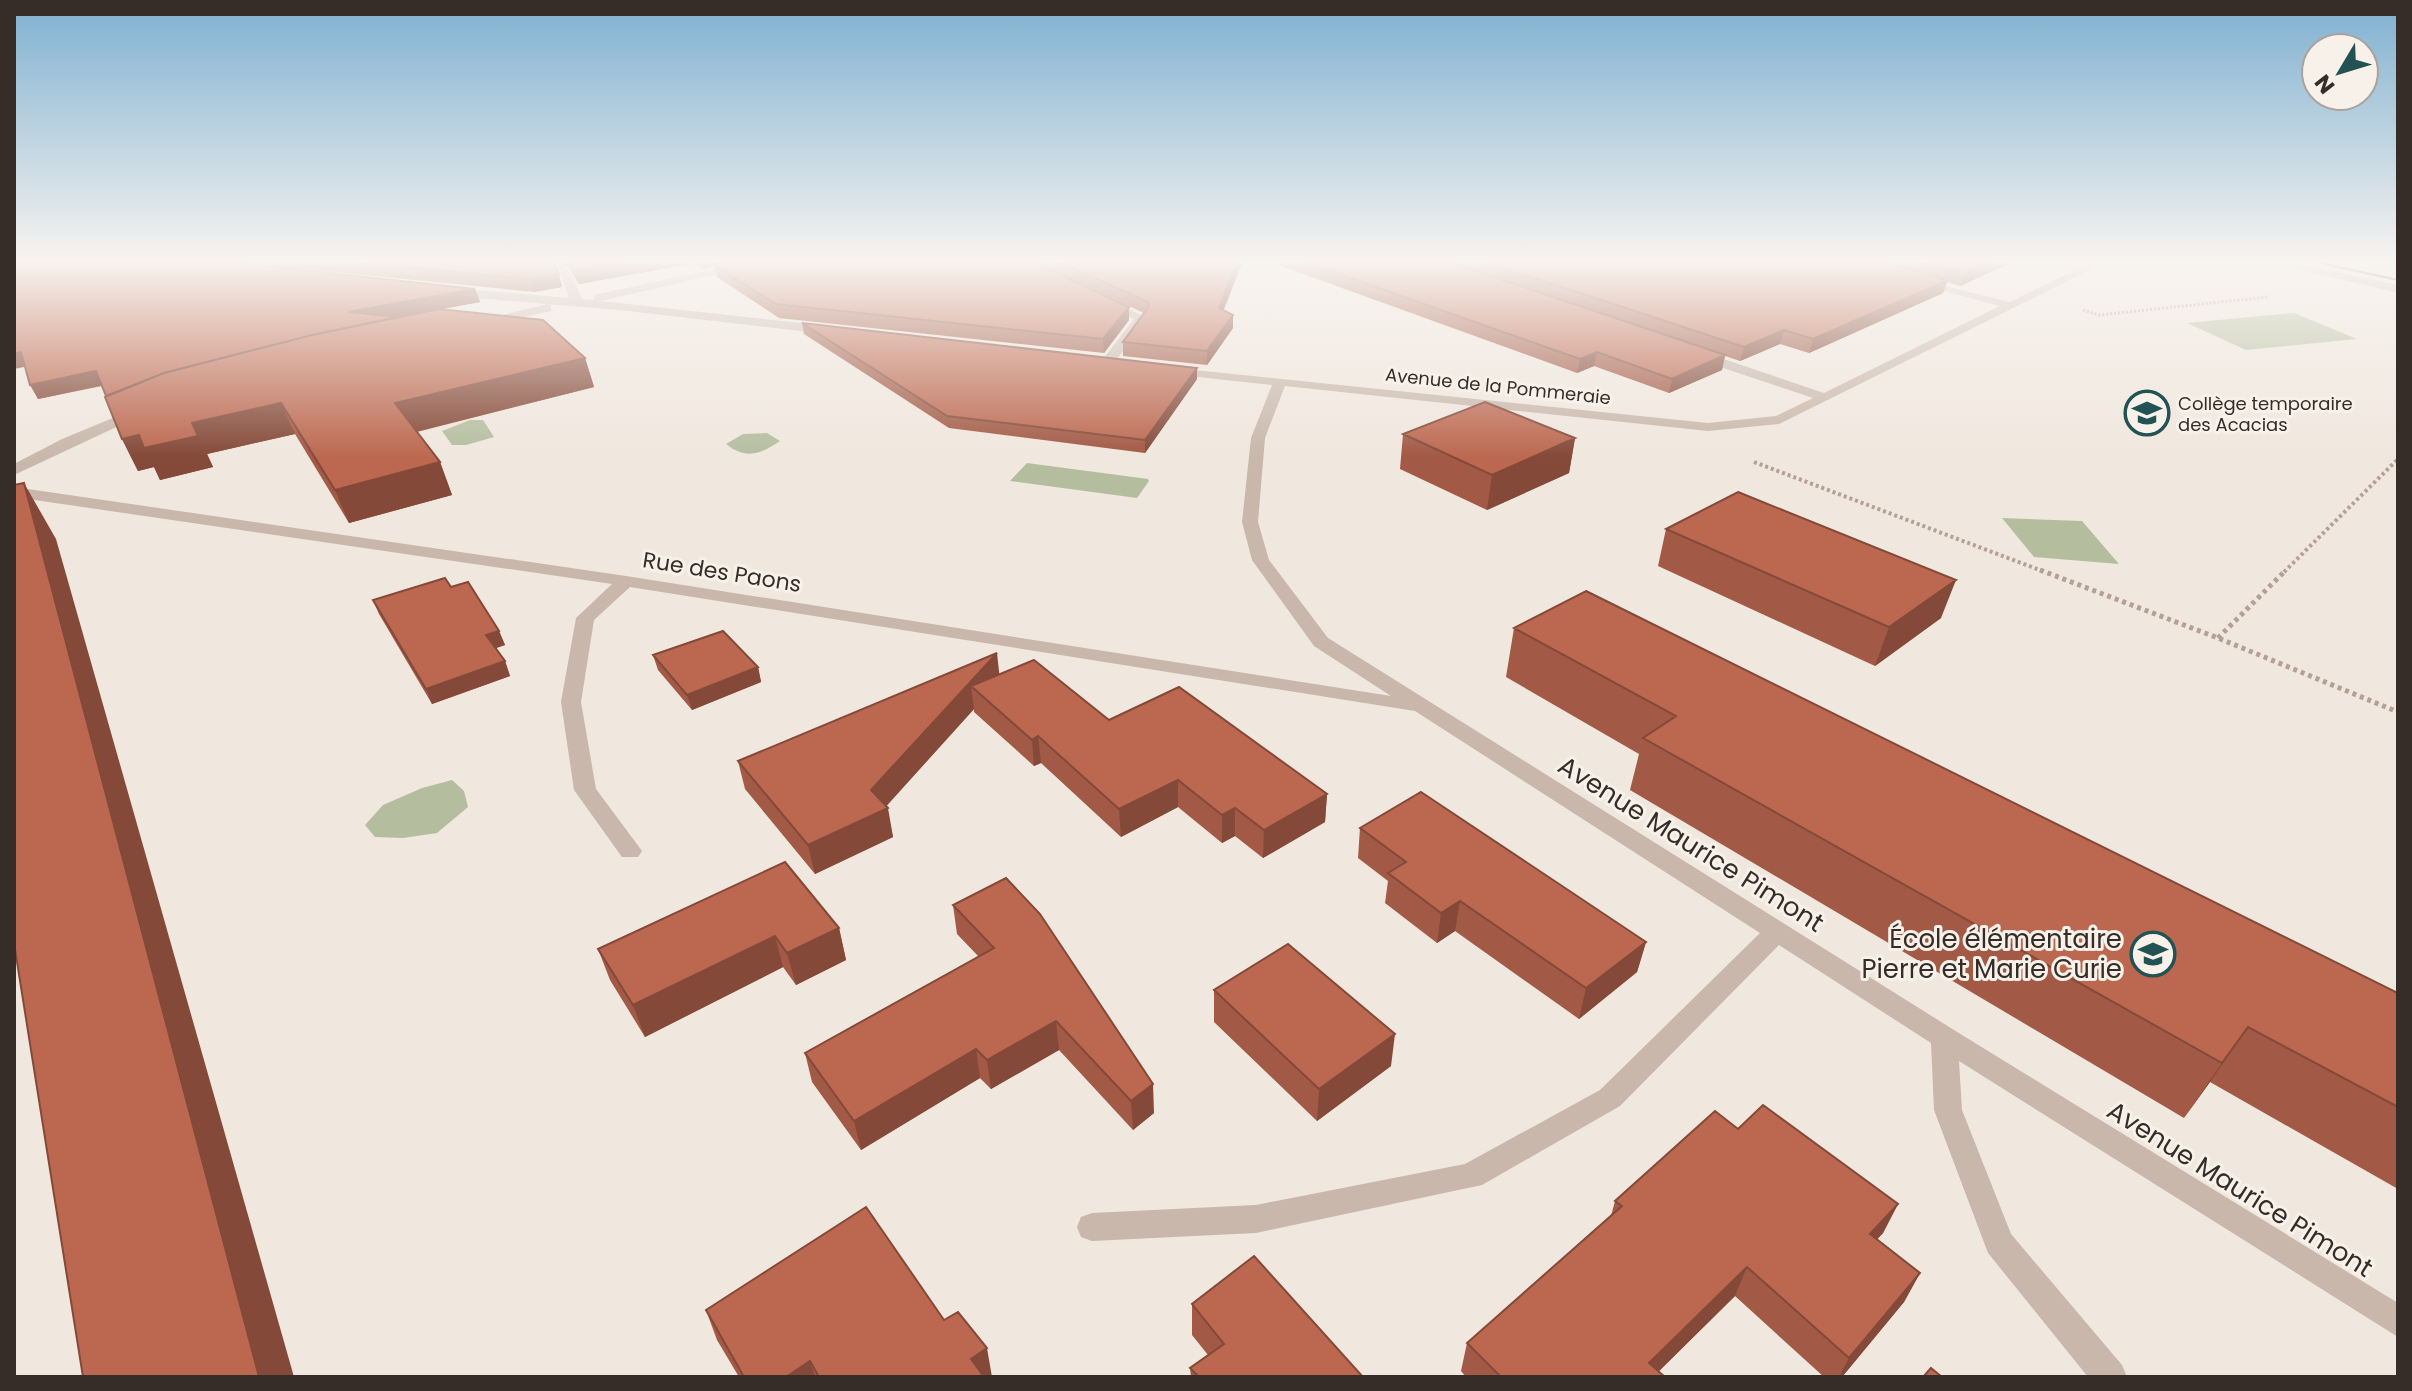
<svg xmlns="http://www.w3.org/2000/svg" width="2412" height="1391" viewBox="0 0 2412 1391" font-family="Poppins,sans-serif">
<rect width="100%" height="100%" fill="#f0e7de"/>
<!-- green -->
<path fill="#b4be9f" d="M 2294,313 L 2357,339 L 2246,350 L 2187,323 Z
M 470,420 L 483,420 L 494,437 L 466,445 L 452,445 L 442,431 Z
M 767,433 L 780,441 C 761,454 746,460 726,444 L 743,434 Z
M 1027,463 L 1148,479 L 1149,481 L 1137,498 L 1010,481 Z
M 2002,518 L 2082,521 L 2119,564 L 2034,557 Z
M 452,780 L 464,791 L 468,807 L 437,833 L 403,838 L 375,837 L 365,825 L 383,805 L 422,788 Z"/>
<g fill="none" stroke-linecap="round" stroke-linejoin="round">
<!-- path-far2 -->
<path stroke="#b3a195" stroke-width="3" stroke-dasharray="2 2" stroke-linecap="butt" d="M 2083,310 L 2099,315 L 2268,297"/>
<!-- path-far1 -->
<path stroke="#b3a195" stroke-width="4" stroke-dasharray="3 3" stroke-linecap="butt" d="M 1754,462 L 2045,572
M 2284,572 L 2398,459"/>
<!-- path -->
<path stroke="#b3a195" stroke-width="5" stroke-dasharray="4 4" stroke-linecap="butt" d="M 2040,570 L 2218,638 L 2398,712
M 2218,638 L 2286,570"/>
<!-- service -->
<path fill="#c8b7aa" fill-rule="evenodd" d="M 1101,299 L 1109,299 L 1147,318 L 1112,366 L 1107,367 L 1100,363 L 1134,319 L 1101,305 Z"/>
<!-- minor -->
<path fill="#c8b7aa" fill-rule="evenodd" d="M 546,263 C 571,263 574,279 582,299 L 594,300 L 594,295 L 598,294 L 745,263 L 766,263 L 601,301 L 828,326 L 834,330 L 828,334 L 619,310 L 450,296 L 444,292 L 450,288 L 569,298 L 561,275 Z
M 2089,263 L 2104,263 L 1779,424 L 1708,431 L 1285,386 L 1265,438 L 1258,522 L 1269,560 L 1328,638 L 1954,1030 L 2398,1303 L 2398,1337 L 1959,1061 L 1962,1110 L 2011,1234 L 2122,1365 L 2127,1377 L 2088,1377 L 1988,1253 L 1934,1110 L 1931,1043 L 1779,945 L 1620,1106 L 1482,1185 L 1256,1233 L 1092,1241 L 1081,1237 L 1077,1227 L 1081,1217 L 1092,1213 L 1256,1205 L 1465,1164 L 1600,1090 L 1760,933 L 1415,711 L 630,587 L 594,620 L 581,702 L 596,789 L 642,851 L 638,857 L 622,857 L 574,790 L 561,702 L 576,618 L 612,584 L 14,497 L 14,487 L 626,576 L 1391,696 L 1314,646 L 1252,560 L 1242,522 L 1251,438 L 1272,385 L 1170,374 L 1165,373 L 1165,367 L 1708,423 L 1776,416 L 1813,398 L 1693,358 L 1693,352 L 1703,352 L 1824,393 L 2000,306 L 1915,283 L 1915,279 L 2010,302 Z
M 547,304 L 551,305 L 551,311 L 481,326 L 475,322 Z
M 137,408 L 144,412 L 142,415 L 14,475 L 14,464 L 62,439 Z"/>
<!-- tertiary -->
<path fill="#c8b7aa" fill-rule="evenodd" d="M 2274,263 L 2295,263 L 2398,285 L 2398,293 Z
M 2383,263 L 2398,263 L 2398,268 L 2385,265 Z"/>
<!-- tram -->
<path stroke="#362d29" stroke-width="2" d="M 2320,263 L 2398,280"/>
</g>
<!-- wall -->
<path fill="#a25945" d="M 14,263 L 475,289 L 480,302 L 442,309 L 585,358 L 594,387 L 417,432 L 440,462 L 452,495 L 349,523 L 295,434 L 207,454 L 213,467 L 160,480 L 154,467 L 138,471 L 122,439 L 102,386 L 38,399 L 25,367 Z
M 245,263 L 553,263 L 562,287 L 534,292 Z
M 555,263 L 1035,263 L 1129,307 L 1129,320 L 1104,353 L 779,318 L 717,277 L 714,266 L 703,269 L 695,263 L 579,284 L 568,267 Z
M 1035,263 L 1242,263 L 1223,310 L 1233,315 L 1233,328 L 1207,365 L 1123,356 L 1123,342 L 1144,313 Z
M 1273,263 L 2011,263 L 1960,286 L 1947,282 L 1943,293 L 1809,353 L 1780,344 L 1740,361 L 1725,356 L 1722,370 L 1669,393 L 1594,366 L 1577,373 Z
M 802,323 L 1197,379 L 1145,453 L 949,428 L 804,334 Z
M 1403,434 L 1575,438 L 1569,473 L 1487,510 L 1400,469 Z
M 1666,529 L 1941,618 L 1875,666 L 1658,566 Z
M 451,587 L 499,631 L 505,645 L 495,648 L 505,661 L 510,676 L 432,704 L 379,614 L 373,600 Z
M 1514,628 L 2398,993 L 2398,1189 L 2210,1082 L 2184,1118 L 1630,790 L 1639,754 L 1506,677 Z
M 653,655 L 758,667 L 761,682 L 692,710 L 658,670 Z
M 999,674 L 1109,720 L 1327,794 L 1325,822 L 1263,858 L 1235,836 L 1222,843 L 1178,807 L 1121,837 L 1041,763 L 1034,766 L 974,712 L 974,709 L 886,806 L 893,837 L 815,874 L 745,789 L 738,761 Z
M 1360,828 L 1646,942 L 1637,972 L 1579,1019 L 1455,931 L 1437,943 L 1385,903 L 1388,881 L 1358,858 Z
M 953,905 L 1154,1113 L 1133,1130 L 1059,1050 L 991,1089 L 980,1078 L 861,1150 L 812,1082 L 805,1053 L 979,957 L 957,934 Z
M 839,928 L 846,960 L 796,985 L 783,967 L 645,1037 L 610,980 L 598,949 Z
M 1214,990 L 1391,1066 L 1317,1121 L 1214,1022 Z
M 1738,1129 L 1898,1204 L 1883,1233 L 1877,1239 L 1920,1273 L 1904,1302 L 1842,1377 L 1824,1377 L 1735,1296 L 1659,1371 L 1665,1377 L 1466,1377 L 1461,1371 L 1467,1343 L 1611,1216 L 1615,1201 Z
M 1192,1304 L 1363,1377 L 1191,1377 L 1190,1368 L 1208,1355 L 1192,1335 Z
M 706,1310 L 944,1320 L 992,1377 L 739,1377 L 717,1340 Z"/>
<!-- shaded-wall -->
<path fill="#844938" d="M 622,263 L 695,263 L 579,284 L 575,271 Z
M 702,263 L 731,263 L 714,265 L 714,266 L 703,269 Z
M 1237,263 L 1242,263 L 1219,322 L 1219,308 Z
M 1987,263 L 2011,263 L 1960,286 L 1965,273 Z
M 559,274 L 562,287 L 534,292 L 530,279 Z
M 1948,280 L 1943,293 L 1809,353 L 1813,339 Z
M 475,289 L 480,302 L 353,325 L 348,312 Z
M 1129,307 L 1129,320 L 1104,353 L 1103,339 Z
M 1233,315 L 1233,328 L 1207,365 L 1207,351 Z
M 1784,330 L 1780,344 L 1740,361 L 1744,347 Z
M 21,352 L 29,366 L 14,369 L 14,354 Z
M 1597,352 L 1594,366 L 1577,373 L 1580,359 Z
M 1725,355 L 1722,370 L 1669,393 L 1672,379 Z
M 585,358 L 594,387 L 406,434 L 395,403 Z
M 1197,368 L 1197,379 L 1145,453 L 1145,440 Z
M 96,371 L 103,385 L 38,399 L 30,385 Z
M 281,403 L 295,434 L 207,454 L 213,467 L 160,480 L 154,467 L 138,471 L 122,439 Z
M 1575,438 L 1569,473 L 1487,510 L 1492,475 Z
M 440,462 L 452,495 L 349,523 L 335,490 Z
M 24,483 L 56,539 L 294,1377 L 259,1377 Z
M 1956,580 L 1941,618 L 1875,666 L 1889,627 Z
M 499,631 L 505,645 L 491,650 L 486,635 Z
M 997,653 L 1000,680 L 971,686 L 974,709 L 882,811 L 888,808 L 893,837 L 815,874 L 808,845 L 871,790 Z
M 505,661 L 510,676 L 432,704 L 426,689 Z
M 758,667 L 761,682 L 692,710 L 687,695 Z
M 1038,736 L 1041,763 L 1034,766 L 1032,740 Z
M 1178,780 L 1178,807 L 1121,837 L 1119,809 Z
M 1327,794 L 1325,822 L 1263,858 L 1264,830 Z
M 1235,808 L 1235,836 L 1222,843 L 1222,815 Z
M 1460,901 L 1455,931 L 1437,943 L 1441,913 Z
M 839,928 L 846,960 L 796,985 L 787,953 Z
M 775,936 L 783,967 L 645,1037 L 633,1005 Z
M 1646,942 L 1637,972 L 1579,1019 L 1586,988 Z
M 1056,1021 L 1059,1050 L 991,1089 L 987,1060 Z
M 2248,1027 L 2210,1082 L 2184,1118 L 2222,1063 Z
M 1395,1034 L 1391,1066 L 1317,1121 L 1319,1089 Z
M 976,1049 L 980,1078 L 861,1150 L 854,1121 Z
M 1153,1084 L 1154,1113 L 1133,1130 L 1131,1101 Z
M 1898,1204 L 1883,1233 L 1855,1263 L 1870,1234 Z
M 1747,1267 L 1735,1296 L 1653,1377 L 1649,1363 Z
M 1920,1273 L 1904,1302 L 1842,1377 L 1839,1377 L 1849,1358 Z
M 987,1348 L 992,1377 L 974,1377 L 971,1359 Z
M 810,1361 L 815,1377 L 786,1377 Z"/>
<!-- building -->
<path fill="#bc6850" stroke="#844938" stroke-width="2" d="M 14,263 L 239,263 L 475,289 L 348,312 L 398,317 L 312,335 L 164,373 L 106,396 L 96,371 L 30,385 L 21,352 L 14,354 Z
M 365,263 L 553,263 L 559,274 L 530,279 Z
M 570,263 L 622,263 L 575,271 Z
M 722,263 L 1035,263 L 1129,307 L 1103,339 L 776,304 L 714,265 Z
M 1062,263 L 1237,263 L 1219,308 L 1233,315 L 1207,351 L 1123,342 L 1149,306 L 1148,302 Z
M 1308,263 L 1452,263 L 1725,355 L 1672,379 L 1597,352 L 1580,359 Z
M 1489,263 L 1884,263 L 1948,280 L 1813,339 L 1784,330 L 1744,347 Z
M 1927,263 L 1987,263 L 1965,273 Z
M 439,309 L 543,320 L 585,358 L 395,403 L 440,462 L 335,490 L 281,403 L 192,423 L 198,436 L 144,448 L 139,435 L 122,439 L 105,397 L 164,373 L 312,335 Z
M 802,323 L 1197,368 L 1145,440 L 947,416 Z
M 1485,402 L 1575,438 L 1492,475 L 1403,434 Z
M 24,483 L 259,1377 L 83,1377 L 14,943 L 14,485 Z
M 1738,492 L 1956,580 L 1889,627 L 1666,529 Z
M 445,578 L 451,587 L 468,582 L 499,631 L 486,635 L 505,661 L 426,689 L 373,600 Z
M 1586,591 L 2398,993 L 2398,1107 L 2248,1027 L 2222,1063 L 1643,738 L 1676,716 L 1514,628 Z
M 723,631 L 758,667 L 687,695 L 653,655 Z
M 997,653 L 871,790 L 888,808 L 808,845 L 738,761 Z
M 1034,660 L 1109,720 L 1179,687 L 1327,794 L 1264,830 L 1235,808 L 1222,815 L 1178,780 L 1119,809 L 1038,736 L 1032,740 L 971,686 Z
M 1421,792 L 1646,942 L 1586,988 L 1460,901 L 1441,913 L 1388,873 L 1406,862 L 1360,828 Z
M 785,862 L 839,928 L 787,953 L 775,936 L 633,1005 L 598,949 Z
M 1006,878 L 1040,914 L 1153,1084 L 1131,1101 L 1056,1021 L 987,1060 L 976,1049 L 854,1121 L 805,1053 L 994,948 L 953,905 Z
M 1288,944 L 1395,1034 L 1319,1089 L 1214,990 Z
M 1763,1105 L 1898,1204 L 1870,1234 L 1920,1273 L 1849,1358 L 1747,1267 L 1649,1363 L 1665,1377 L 1501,1377 L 1467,1343 L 1622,1206 L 1615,1201 L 1715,1111 L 1738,1129 Z
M 866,1207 L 944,1320 L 958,1312 L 987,1348 L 971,1359 L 984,1377 L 819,1377 L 810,1361 L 786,1377 L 744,1377 L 706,1310 Z
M 1254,1256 L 1363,1377 L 1199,1377 L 1190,1368 L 1224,1344 L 1192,1304 Z
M 1931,1368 L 1942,1377 L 1923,1377 Z"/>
<!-- sky -->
<linearGradient id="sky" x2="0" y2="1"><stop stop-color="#7eb0d0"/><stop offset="0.57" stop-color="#f8f4f0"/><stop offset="1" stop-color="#f8f4f0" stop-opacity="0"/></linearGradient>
<rect width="2412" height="458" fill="url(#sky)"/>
<!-- icons -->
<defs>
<g id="university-ring" transform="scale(2.3)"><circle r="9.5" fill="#f8f1ea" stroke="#225254" stroke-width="1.5"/><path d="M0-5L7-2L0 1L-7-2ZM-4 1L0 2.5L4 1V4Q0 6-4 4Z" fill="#225254"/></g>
<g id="school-ring" transform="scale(2.3)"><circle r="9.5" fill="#f8f1ea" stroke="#225254" stroke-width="1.5"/><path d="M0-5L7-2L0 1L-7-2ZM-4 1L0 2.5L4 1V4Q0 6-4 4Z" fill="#225254"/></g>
</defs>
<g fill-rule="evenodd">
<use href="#university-ring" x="2147" y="413"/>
<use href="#school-ring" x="2153" y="954"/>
</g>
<g text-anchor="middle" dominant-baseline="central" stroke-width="6" stroke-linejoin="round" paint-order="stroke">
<!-- far-street labels -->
<g font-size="18" fill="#362d29" stroke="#f8f1ea">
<text transform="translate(1498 386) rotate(6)">Avenue de la Pommeraie</text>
</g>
<!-- far-poi labels -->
<g font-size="18" fill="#362d29" stroke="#f8f1ea" text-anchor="start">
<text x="2178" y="403">Collège temporaire<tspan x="2178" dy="21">des Acacias</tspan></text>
</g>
<!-- street labels -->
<g font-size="22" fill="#362d29" stroke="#f8f1ea">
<text transform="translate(722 572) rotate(9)">Rue des Paons</text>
</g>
<!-- near-street labels -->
<g font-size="26" fill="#362d29" stroke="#f8f1ea">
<text transform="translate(1691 844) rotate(32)">Avenue Maurice Pimont</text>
<text transform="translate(2240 1189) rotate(32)">Avenue Maurice Pimont</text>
</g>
<!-- near-poi labels -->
<g font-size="26" fill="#362d29" stroke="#f8f1ea" text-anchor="end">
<text x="2122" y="939">École élémentaire<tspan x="2122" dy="30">Pierre et Marie Curie</tspan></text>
</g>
</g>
<!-- border -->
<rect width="2412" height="1391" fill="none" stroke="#362d29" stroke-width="32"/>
<!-- north arrow -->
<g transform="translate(2340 72) rotate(232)"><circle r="38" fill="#f8f1ea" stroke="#aaa39d" stroke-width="2"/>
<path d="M0-6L14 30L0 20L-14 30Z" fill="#225254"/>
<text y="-12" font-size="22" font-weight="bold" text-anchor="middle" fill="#362d29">N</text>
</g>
</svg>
